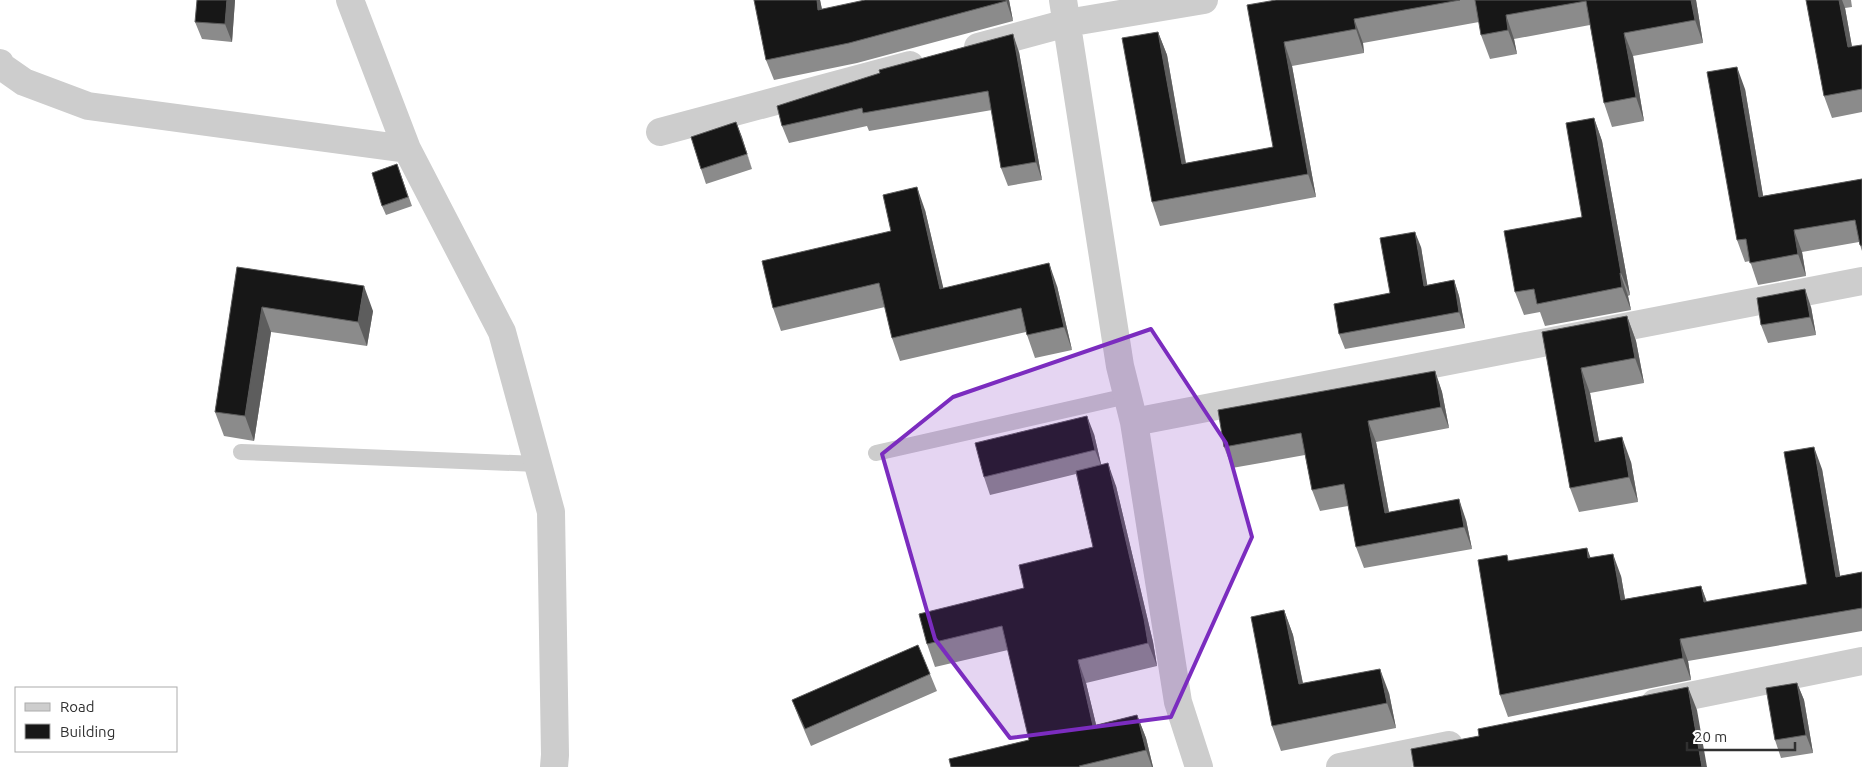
<svg xmlns="http://www.w3.org/2000/svg" width="1862" height="767" viewBox="0 0 1862 767" font-family="Ubuntu,sans-serif">
<rect width="100%" height="100%" fill="#fff"/>
<g fill="none" stroke-linecap="round" stroke-linejoin="round">
<!-- service -->
<path stroke="#cdcdcd" stroke-width="16" d="M 241,452 L 537,464
M 876,453 L 1127,396"/>
<!-- minor -->
<path stroke="#cdcdcd" stroke-width="28" d="M 350,0 L 407,149 L 502,332 L 551,512 L 555,755 L 554,767
M 1063,0 L 1120,366 L 1134,422 L 1178,702 L 1199,767
M 978,47 L 1067,23 L 1204,0
M 0,63 L 1,66 L 24,82 L 88,106 L 407,149
M 660,132 L 910,65
M 1134,422 L 1862,281
M 1655,703 L 1862,661
M 1340,767 L 1449,745"/>
</g>
<!-- wall -->
<path fill="#8b8b8b" d="M 235,0 L 232,42 L 202,39 L 195,22 Z
M 820,0 L 822,9 L 1009,0 L 1013,21 L 857,63 L 774,80 L 766,60 Z
M 1276,0 L 1697,0 L 1696,0 L 1703,43 L 1633,56 L 1644,121 L 1612,127 L 1604,103 L 1590,25 L 1514,39 L 1517,54 L 1490,59 L 1481,35 L 1479,22 L 1363,43 L 1364,53 L 1292,66 L 1316,197 L 1160,226 L 1152,202 L 1158,32 L 1167,55 L 1186,163 L 1273,147 Z
M 1806,0 L 1851,0 L 1852,7 L 1845,8 L 1852,47 L 1862,45 L 1862,112 L 1832,118 L 1824,96 Z
M 1019,52 L 1042,180 L 1008,186 L 1001,168 L 992,110 L 869,131 L 867,126 L 789,143 L 782,126 Z
M 1745,89 L 1763,196 L 1862,179 L 1862,251 L 1859,242 L 1802,252 L 1806,276 L 1758,285 L 1750,261 L 1745,262 L 1737,240 Z
M 1594,118 L 1602,141 L 1630,295 L 1628,296 L 1631,310 L 1545,326 L 1540,312 L 1524,315 L 1515,292 L 1582,217 Z
M 736,122 L 752,169 L 706,184 L 701,169 Z
M 397,164 L 412,206 L 386,215 L 382,206 Z
M 925,210 L 943,288 L 1057,286 L 1072,350 L 1035,358 L 1026,332 L 900,361 L 892,338 L 885,307 L 781,331 L 773,308 L 891,231 Z
M 1421,247 L 1427,285 L 1454,280 L 1459,296 L 1465,328 L 1345,349 L 1339,334 L 1390,293 Z
M 237,267 L 373,311 L 367,346 L 271,332 L 254,441 L 224,436 L 215,412 Z
M 1811,307 L 1816,335 L 1768,343 L 1761,325 Z
M 1627,316 L 1636,341 L 1644,383 L 1590,393 L 1599,441 L 1631,462 L 1638,502 L 1579,512 L 1570,488 L 1542,332 Z
M 1435,371 L 1442,392 L 1449,428 L 1376,442 L 1389,512 L 1466,520 L 1472,549 L 1364,568 L 1356,547 L 1348,506 L 1320,511 L 1312,490 L 1305,455 L 1232,468 L 1224,447 Z
M 1094,434 L 1101,465 L 1116,486 L 1153,642 L 1157,666 L 1086,683 L 1096,725 L 1137,715 L 1146,738 L 1153,767 L 951,767 L 1029,740 L 1008,650 L 935,667 L 927,644 L 1024,588 L 1093,547 L 1076,474 L 990,495 L 984,477 Z
M 1822,469 L 1840,576 L 1862,572 L 1862,631 L 1688,661 L 1691,680 L 1508,717 L 1500,695 L 1509,561 L 1587,548 L 1590,558 L 1621,576 L 1625,599 L 1701,586 L 1707,602 L 1807,584 Z
M 1284,610 L 1293,635 L 1303,683 L 1389,693 L 1396,728 L 1281,751 L 1272,726 Z
M 930,674 L 937,691 L 811,746 L 799,718 L 792,700 Z
M 1797,683 L 1804,700 L 1813,753 L 1781,758 L 1775,740 Z"/>
<!-- shaded-wall -->
<path fill="#5d5d5d" d="M 227,0 L 235,0 L 232,42 L 225,24 Z
M 817,0 L 820,0 L 826,30 L 818,10 Z
M 1006,0 L 1009,0 L 1013,21 Z
M 1691,0 L 1696,0 L 1703,43 L 1695,20 Z
M 1839,0 L 1842,0 L 1845,8 L 1856,69 L 1848,47 Z
M 1506,15 L 1514,39 L 1517,54 L 1508,30 Z
M 1354,19 L 1363,43 L 1364,53 L 1356,29 Z
M 1158,32 L 1167,55 L 1190,188 L 1182,164 Z
M 1624,33 L 1633,56 L 1644,121 L 1636,97 Z
M 1013,34 L 1019,52 L 1042,180 L 1036,162 Z
M 1284,42 L 1292,66 L 1316,197 L 1308,174 Z
M 1737,67 L 1745,89 L 1767,219 L 1759,197 Z
M 1594,118 L 1602,141 L 1630,295 L 1621,273 Z
M 736,122 L 742,137 L 752,169 L 747,154 Z
M 917,187 L 925,210 L 949,312 L 940,289 Z
M 1794,230 L 1802,252 L 1806,276 L 1798,254 Z
M 1415,232 L 1421,247 L 1430,301 L 1424,286 Z
M 1049,263 L 1057,286 L 1072,350 L 1064,327 Z
M 1620,273 L 1628,296 L 1631,310 L 1622,287 Z
M 1454,280 L 1459,296 L 1465,328 L 1459,312 Z
M 364,286 L 373,311 L 367,346 L 358,322 Z
M 1805,289 L 1811,307 L 1816,335 L 1810,317 Z
M 262,307 L 271,332 L 254,441 L 245,416 Z
M 1627,316 L 1636,341 L 1644,383 L 1635,358 Z
M 1581,368 L 1590,393 L 1604,467 L 1595,442 Z
M 1435,371 L 1442,392 L 1449,428 L 1441,407 Z
M 1087,416 L 1094,434 L 1102,468 L 1095,450 Z
M 1368,421 L 1376,442 L 1393,534 L 1385,513 Z
M 1622,437 L 1631,462 L 1638,502 L 1629,477 Z
M 1814,447 L 1822,469 L 1844,599 L 1836,577 Z
M 1108,463 L 1116,486 L 1153,642 L 1157,666 L 1148,643 Z
M 1459,499 L 1466,520 L 1472,549 L 1464,527 Z
M 1587,548 L 1595,570 L 1588,558 Z
M 1613,554 L 1621,576 L 1629,622 L 1621,600 Z
M 1701,586 L 1709,608 L 1704,602 Z
M 1284,610 L 1293,635 L 1308,709 L 1299,684 Z
M 1680,639 L 1688,661 L 1691,680 L 1683,658 Z
M 1078,660 L 1086,683 L 1102,749 L 1093,726 Z
M 1380,669 L 1389,693 L 1396,728 L 1387,703 Z
M 1797,683 L 1804,700 L 1813,753 L 1806,735 Z
M 1688,687 L 1697,710 L 1707,767 L 1702,767 Z
M 1137,715 L 1146,738 L 1153,767 L 1152,767 L 1146,750 Z"/>
<!-- building -->
<path fill="#171717" stroke="#5d5d5d" d="M 197,0 L 227,0 L 225,24 L 195,22 Z
M 754,0 L 817,0 L 818,10 L 865,0 L 1006,0 L 1006,1 L 849,43 L 766,60 Z
M 1276,0 L 1460,0 L 1354,19 L 1356,29 L 1284,42 L 1308,174 L 1152,202 L 1122,38 L 1158,32 L 1182,164 L 1273,147 L 1247,5 Z
M 1475,0 L 1691,0 L 1695,20 L 1624,33 L 1636,97 L 1604,103 L 1586,1 L 1506,15 L 1508,30 L 1481,35 Z
M 1806,0 L 1839,0 L 1848,47 L 1862,45 L 1862,89 L 1824,96 Z
M 1013,34 L 1036,162 L 1001,168 L 988,91 L 863,113 L 862,108 L 782,126 L 777,106 L 880,73 L 879,70 Z
M 1737,67 L 1759,197 L 1862,179 L 1862,246 L 1860,245 L 1855,220 L 1794,230 L 1798,254 L 1750,263 L 1746,239 L 1737,240 L 1707,72 Z
M 1594,118 L 1621,273 L 1620,273 L 1622,287 L 1537,304 L 1534,289 L 1515,292 L 1504,231 L 1582,217 L 1566,123 Z
M 736,122 L 747,154 L 701,169 L 691,137 Z
M 397,164 L 408,197 L 382,206 L 372,173 Z
M 917,187 L 940,289 L 1049,263 L 1064,327 L 1027,335 L 1021,308 L 892,338 L 879,283 L 773,308 L 762,261 L 891,231 L 883,195 Z
M 1415,232 L 1424,286 L 1454,280 L 1459,312 L 1339,334 L 1334,304 L 1390,293 L 1380,238 Z
M 237,267 L 364,286 L 358,322 L 262,307 L 245,416 L 215,412 Z
M 1805,289 L 1810,317 L 1761,325 L 1757,298 Z
M 1627,316 L 1635,358 L 1581,368 L 1595,442 L 1622,437 L 1629,477 L 1570,488 L 1542,332 Z
M 1435,371 L 1441,407 L 1368,421 L 1385,513 L 1459,499 L 1464,527 L 1356,547 L 1344,484 L 1312,490 L 1301,433 L 1224,447 L 1218,410 Z
M 1087,416 L 1095,450 L 984,477 L 975,443 Z
M 1814,447 L 1836,577 L 1862,572 L 1862,608 L 1680,639 L 1683,658 L 1500,695 L 1478,560 L 1507,555 L 1508,561 L 1587,548 L 1588,558 L 1613,554 L 1621,600 L 1701,586 L 1704,602 L 1807,584 L 1784,452 Z
M 1108,463 L 1144,619 L 1148,643 L 1078,660 L 1093,726 L 1137,715 L 1146,750 L 1079,766 L 1080,767 L 951,767 L 949,759 L 1029,740 L 1002,626 L 927,644 L 919,614 L 1024,588 L 1019,565 L 1093,547 L 1076,471 Z
M 1284,610 L 1299,684 L 1380,669 L 1387,703 L 1272,726 L 1251,617 Z
M 918,645 L 930,674 L 805,729 L 792,700 Z
M 1797,683 L 1806,735 L 1775,740 L 1766,688 Z
M 1688,687 L 1702,767 L 1414,767 L 1411,749 L 1479,736 L 1478,729 Z"/>
<!-- marked area -->
<path fill="#7b2cbf" fill-opacity="0.2" stroke="#7b2cbf" stroke-width="4" stroke-linejoin="round" d="M 1151,329 L 1226,443 L 1252,537 L 1171,717 L 1010,738 L 935,639 L 882,454 L 953,397 Z"/>
<!-- legend -->
<rect x="15" y="687" width="162" height="65" fill="#ffffff" stroke="#acacac"/>
<rect x="25" y="703" width="25" height="8" fill="#cdcdcd" stroke="#acacac"/>
<text x="60" y="712" font-size="15" fill="#303030">Road</text>
<rect x="25" y="724" width="25" height="15" fill="#171717" stroke="#acacac"/>
<text x="60" y="737" font-size="15" fill="#303030">Building</text>
<!-- scale -->
<path d="M1687 742v8h108v-8" fill="none" stroke="#303030" stroke-width="2.5"/>
<text x="1694" y="742" font-size="15" fill="#303030" stroke="#ffffff" stroke-width="4" paint-order="stroke">20 m</text>
</svg>
